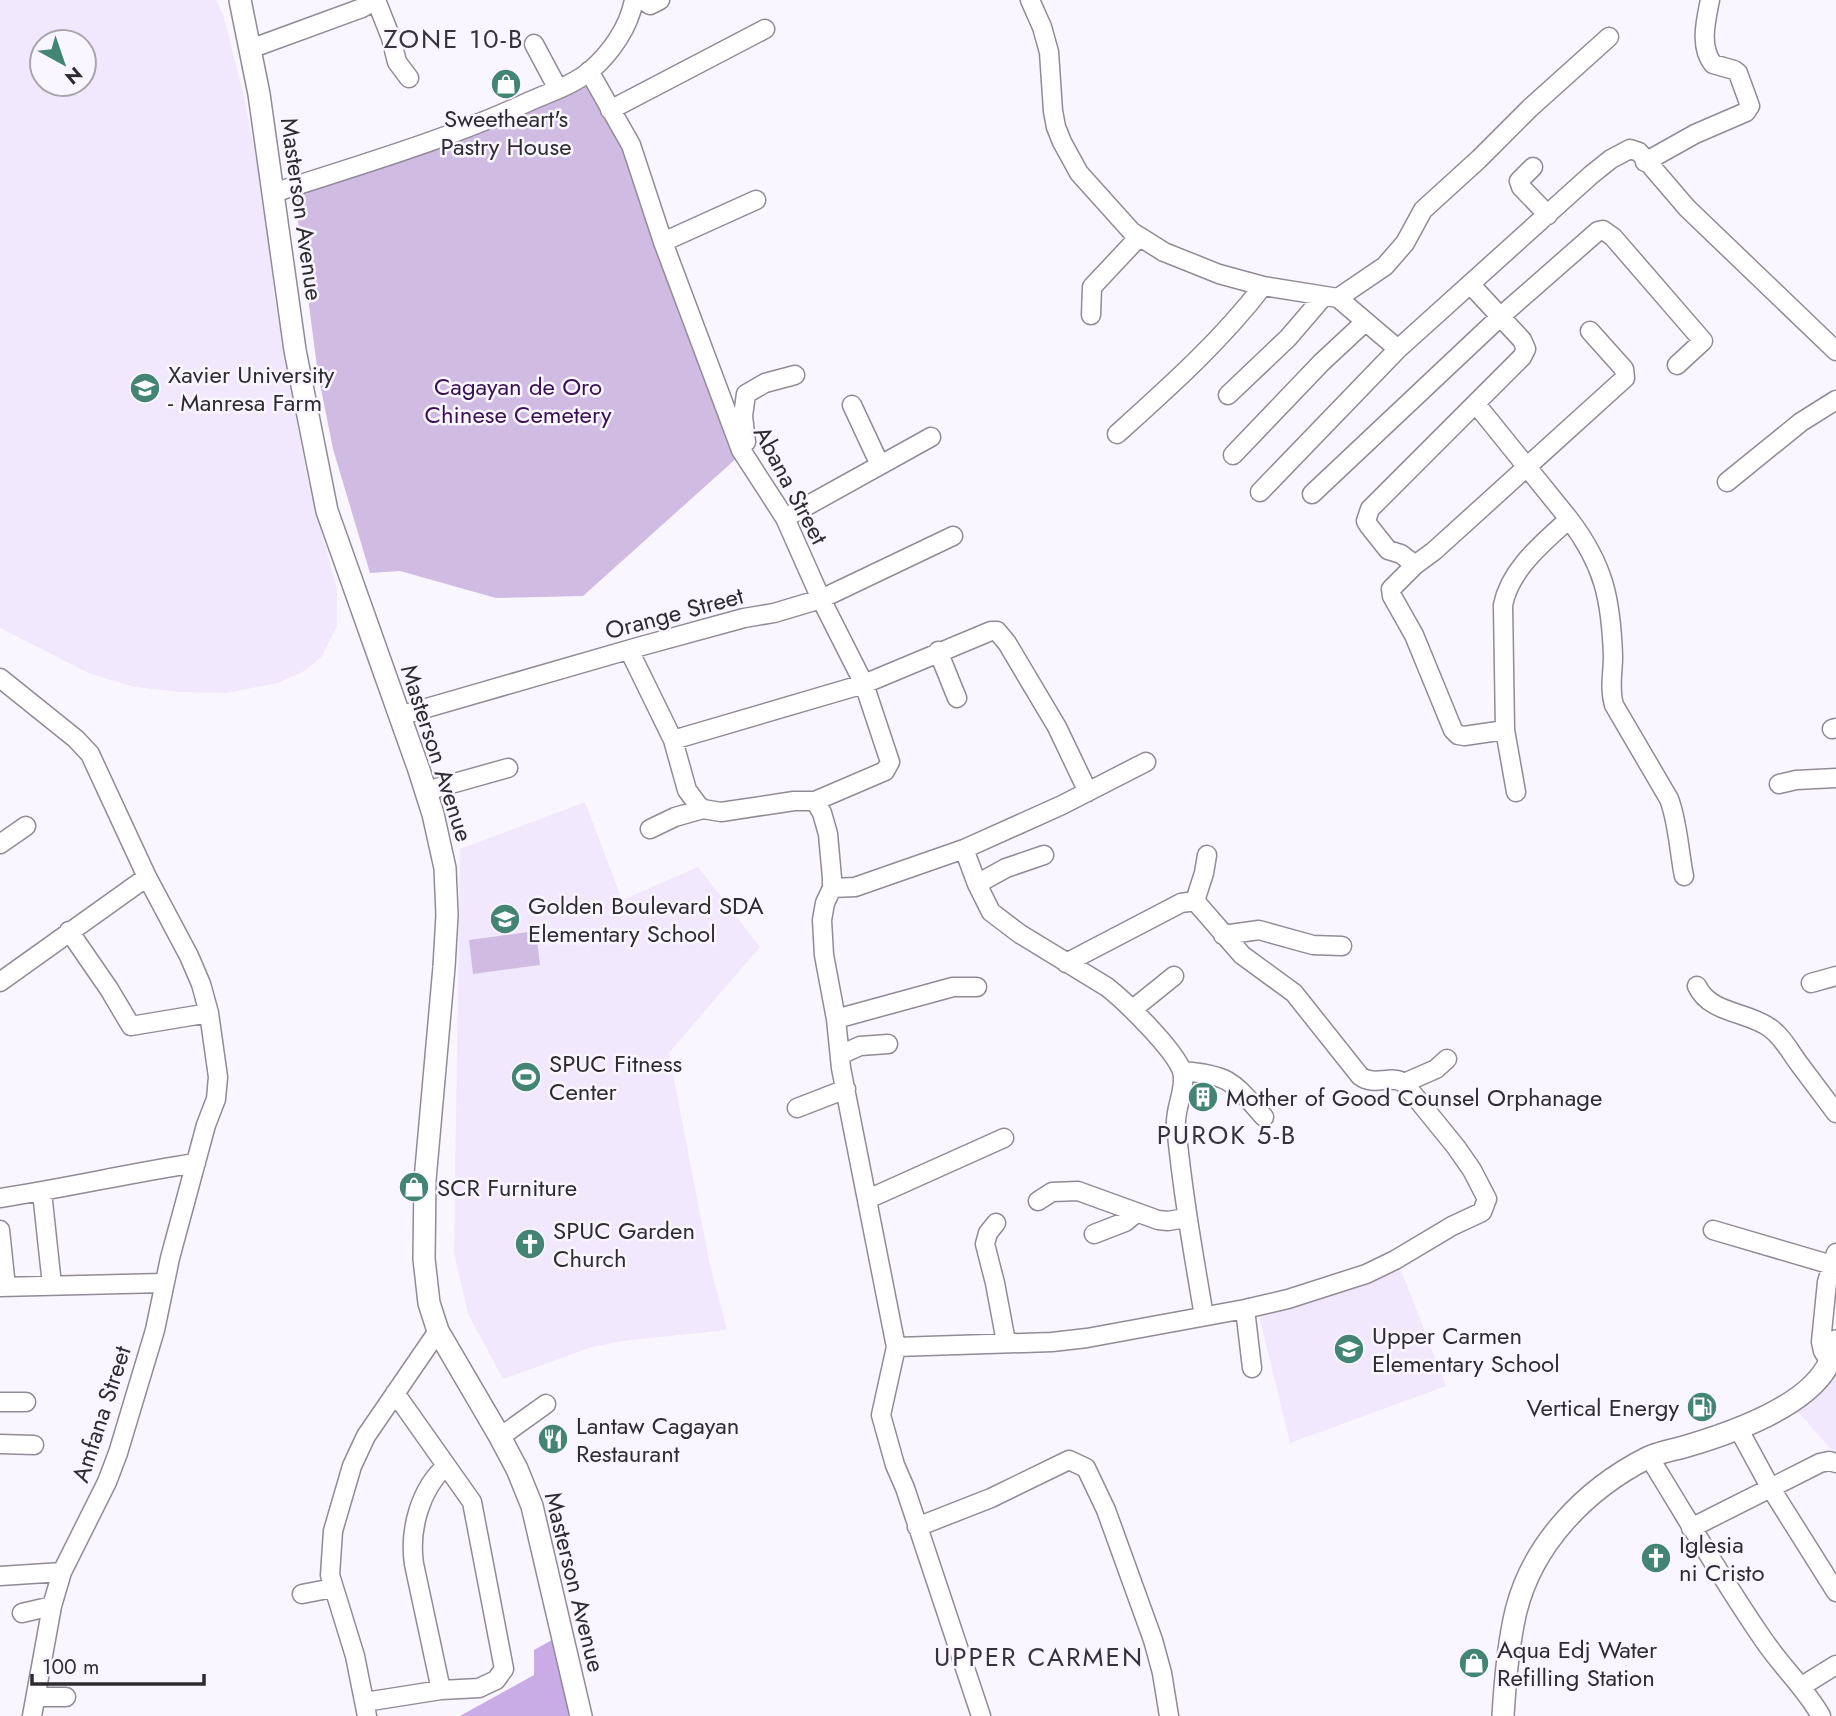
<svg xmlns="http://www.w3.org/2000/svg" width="1836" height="1716" viewBox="0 0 1836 1716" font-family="Jost,sans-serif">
<rect width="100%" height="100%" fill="#faf6ff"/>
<!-- built -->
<path fill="#f2e8fd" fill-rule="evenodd" d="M 0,0 L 216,0 L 224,17 L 244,97 L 262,190 L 275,300 L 307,477 L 337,589 L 337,626 L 322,656 L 306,670 L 278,683 L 226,693 L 181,692 L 134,687 L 91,674 L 0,628 ZM 42,42 L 84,42 L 84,84 L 42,84 Z
M 585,802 L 622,900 L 698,867 L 760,947 L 669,1053 L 709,1261 L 727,1330 L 623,1341 L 592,1347 L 503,1379 L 468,1314 L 454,1252 L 460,849 Z
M 1399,1265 L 1446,1386 L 1290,1443 L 1258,1311 Z
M 1836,1343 L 1836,1455 L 1791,1404 Z"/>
<!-- green -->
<path fill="#d0bce3" d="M 589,77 L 629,147 L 739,456 L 583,596 L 496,598 L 400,571 L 370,573 L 333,449 L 318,374 L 294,191 Z
M 536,931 L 540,965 L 473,974 L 469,940 Z"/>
<!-- forest -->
<path fill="#c9abe5" d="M 552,1640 L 569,1713 L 568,1716 L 460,1716 L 534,1675 L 534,1650 Z"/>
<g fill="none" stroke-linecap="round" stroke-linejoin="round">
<!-- minor casing -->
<g stroke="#918a97" stroke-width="21">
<path id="minor" d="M 376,0 L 391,38 L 397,62 L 409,78
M 643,0 L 650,5 L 660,0
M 1030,0 L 1042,27 L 1049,52 L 1053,111 L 1056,127 L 1062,142 L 1079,173 L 1132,232 L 1164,252 L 1219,274 L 1263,286 L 1338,298 L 1398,349
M 534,44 L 558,89
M 250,49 L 362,8 L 376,0
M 589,71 L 631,145 L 663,242 L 741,450 L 785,518 L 821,599 L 864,684 L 890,762 L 885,771 L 815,801
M 610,110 L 765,29
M 1645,162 L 1695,134 L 1746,112 L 1750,106 L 1738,73 L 1734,70 L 1713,64 C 1699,47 1706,20 1710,0
M 1533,167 L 1519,181 L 1521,187 L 1548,215
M 273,193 C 359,165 446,140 528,102 C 548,93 573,85 590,71 C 611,53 629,27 634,0
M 663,242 L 756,200
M 1338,298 L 1385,266 L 1405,243 L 1423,210 L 1479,159 L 1530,108 L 1609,37
M 1091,315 L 1092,287 L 1138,238
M 1228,395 L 1288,338 L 1324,296
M 1476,404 L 1569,519 C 1543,543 1510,569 1503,605 L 1505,730 L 1516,792
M 852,405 L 880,465
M 1117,434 C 1168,388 1221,341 1263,286
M 746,442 L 743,416 L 746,394 L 765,383 L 795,375
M 1233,455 L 1322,362 L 1365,322
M 1727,482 L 1801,422 L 1836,400
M 1260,492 L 1398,349 L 1591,175 L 1611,159 L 1630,149 L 1639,152 L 1687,208 L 1836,351
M 1312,494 L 1501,316 L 1598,231 L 1603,230 L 1613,237 L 1703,341 L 1677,365
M 785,518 L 931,437
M 1569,519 C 1604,565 1611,599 1613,656 C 1613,674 1609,688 1614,705 L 1669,799 C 1678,822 1679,852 1684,876
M 1415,565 L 1401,554 L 1388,550 L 1369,526 L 1366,521 L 1370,509 L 1522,357 L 1526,349 L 1522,340 L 1471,285
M 629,650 L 673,740 L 687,790 L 698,805 L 703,809 L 721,812 L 794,801 L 815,801 L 822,813 L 828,834 L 832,878 L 832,888 L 825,903 L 822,920 L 824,955 L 836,1019 L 841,1068 L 896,1347 L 881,1415 L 895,1465 L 905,1488 L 981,1716
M 938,651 L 957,698
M 0,678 L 76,739 L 90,754 L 147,877 L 189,956 L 201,984 L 209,1013 L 218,1077 L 216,1099 L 206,1125 L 170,1258 L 155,1330 L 118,1453 L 107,1482 L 62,1572 L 52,1606 L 32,1716
M 399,716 L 638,647 L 744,618 L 774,613 L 821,599 L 953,536
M 1832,729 L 1836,728
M 1505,730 L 1464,736 L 1458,735 L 1453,730 L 1414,635 L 1392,596 L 1391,589 L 1415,565 L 1434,551 L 1625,378 L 1624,369 L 1590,331
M 673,740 L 864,684 L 991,631 L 997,631 L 1007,643 L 1057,727 L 1088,792
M 1779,784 L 1796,780 L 1836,778
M 426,791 L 508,768
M 650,829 L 675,817 L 703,809
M 0,844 L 26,826
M 964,849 L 977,884 L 991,912 L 1020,934 L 1107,987 C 1126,1002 1174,1049 1182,1071 C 1187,1087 1175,1107 1176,1124 C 1182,1189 1193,1252 1204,1316
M 977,884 L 1006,868 L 1044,855
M 832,888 L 855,887 L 964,849 L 1062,805 L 1146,762
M 69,931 L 109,989 L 131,1026 L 209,1013
M 1223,935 L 1259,930 L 1313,945 L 1342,946
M 1066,963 L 1181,903 L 1195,901 L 1204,873 L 1207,855
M 0,982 L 147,877
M 1811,983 L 1836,976
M 1697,986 C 1710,1014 1747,1011 1770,1028 C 1783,1037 1790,1052 1800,1065 C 1812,1081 1824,1097 1836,1113
M 1133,1009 L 1174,976
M 836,1019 L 953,987 L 977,987
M 840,1055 L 860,1046 L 888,1044
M 1182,1071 C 1231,1075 1233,1082 1264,1117
M 1404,1083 L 1436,1069 L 1447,1059
M 797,1108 L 846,1089
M 42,1192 L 52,1285
M 0,1198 C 66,1188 130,1173 196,1163
M 868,1199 L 1004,1138
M 1038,1201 L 1052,1192 L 1078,1191 L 1158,1220 L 1168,1221 L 1186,1218
M 996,1223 L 988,1233 L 985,1244 L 995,1283 L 1006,1342
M 0,1230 L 6,1287
M 1713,1230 L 1832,1265
M 1094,1234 L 1125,1222 L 1136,1213
M 0,1287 L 163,1283
M 1245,1309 L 1252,1368
M 896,1347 L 1052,1342 L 1087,1338 L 1245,1309 L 1288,1299 L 1366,1274 L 1395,1260 L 1452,1226 L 1482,1212 L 1487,1199 L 1472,1170 L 1456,1147 L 1404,1083 C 1391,1074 1375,1087 1360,1076 L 1294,993 L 1242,955 L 1195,901
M 1830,1362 L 1823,1351 L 1821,1342 L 1827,1282 L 1836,1253
M 0,1402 L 26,1402
M 1738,1428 L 1770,1487 L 1836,1592
M 500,1437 L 546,1404
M 0,1444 L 34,1445
M 1649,1457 C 1687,1518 1722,1580 1763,1639 C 1781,1666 1805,1688 1821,1716
M 917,1527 L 991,1498 L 1069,1460 L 1086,1468 L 1106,1510 L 1153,1640 L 1162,1673 L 1169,1716
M 1691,1528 L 1820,1463 L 1829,1461 L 1836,1463
M 0,1576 L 62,1572
M 302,1594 L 333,1588
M 22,1613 L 52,1606
M 1802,1686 L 1836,1665
M 441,1690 L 414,1564 C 409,1530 420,1489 446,1466
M 36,1697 L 66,1697
M 365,1702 L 441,1690 L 479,1688 L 496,1680 L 504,1669 L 472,1502 L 395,1393
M 367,1716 L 355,1656 L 330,1575 L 333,1531 L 352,1466 L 366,1436 L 438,1331"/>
</g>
<!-- major casing -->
<g stroke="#918a97" stroke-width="24">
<path id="major" d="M 240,0 L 259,94 L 295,350 L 327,511 L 419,770 L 433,814 L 445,868 L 447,915 L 444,967 L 425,1180 L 424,1259 L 429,1303 L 438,1331 L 500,1437 L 517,1469 L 532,1506 L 581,1716
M 1503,1716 C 1505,1682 1508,1644 1516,1611 C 1533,1543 1586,1489 1647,1458 C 1659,1452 1674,1450 1687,1446 C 1731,1433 1810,1406 1830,1361 C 1833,1355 1834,1347 1836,1341"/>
</g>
<!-- minor -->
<use href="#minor" stroke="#fff" stroke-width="18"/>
<!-- major -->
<use href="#major" stroke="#fff" stroke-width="21"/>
</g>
<!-- icons -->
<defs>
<g id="shop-disc" transform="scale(1.575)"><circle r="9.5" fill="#438474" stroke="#faf6ff"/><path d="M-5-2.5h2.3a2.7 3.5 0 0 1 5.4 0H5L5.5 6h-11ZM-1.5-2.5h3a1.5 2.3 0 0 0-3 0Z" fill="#fff"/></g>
<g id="university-disc" transform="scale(1.575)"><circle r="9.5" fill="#438474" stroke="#faf6ff"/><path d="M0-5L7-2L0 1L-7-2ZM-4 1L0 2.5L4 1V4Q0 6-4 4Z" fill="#fff"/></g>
<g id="school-disc" transform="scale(1.575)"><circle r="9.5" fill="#438474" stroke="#faf6ff"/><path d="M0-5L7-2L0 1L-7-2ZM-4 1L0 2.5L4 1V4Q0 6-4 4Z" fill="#fff"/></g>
<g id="stadium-disc" transform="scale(1.575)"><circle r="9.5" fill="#438474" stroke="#faf6ff"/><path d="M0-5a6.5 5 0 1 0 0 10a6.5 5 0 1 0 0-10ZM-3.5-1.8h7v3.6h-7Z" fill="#fff"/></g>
<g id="building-disc" transform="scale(1.575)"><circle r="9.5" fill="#438474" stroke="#faf6ff"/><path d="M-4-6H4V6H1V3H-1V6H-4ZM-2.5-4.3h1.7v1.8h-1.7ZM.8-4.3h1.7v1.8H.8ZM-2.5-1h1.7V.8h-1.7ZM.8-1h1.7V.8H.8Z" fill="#fff"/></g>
<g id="church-disc" transform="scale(1.575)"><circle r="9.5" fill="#438474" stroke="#faf6ff"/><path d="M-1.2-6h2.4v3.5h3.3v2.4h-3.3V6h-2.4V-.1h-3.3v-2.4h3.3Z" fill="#fff"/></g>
<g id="fuel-disc" transform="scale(1.575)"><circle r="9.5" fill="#438474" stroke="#faf6ff"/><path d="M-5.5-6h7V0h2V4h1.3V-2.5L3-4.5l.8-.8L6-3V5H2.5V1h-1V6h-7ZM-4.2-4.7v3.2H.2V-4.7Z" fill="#fff"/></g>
<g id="restaurant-disc" transform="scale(1.575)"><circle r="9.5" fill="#438474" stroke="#faf6ff"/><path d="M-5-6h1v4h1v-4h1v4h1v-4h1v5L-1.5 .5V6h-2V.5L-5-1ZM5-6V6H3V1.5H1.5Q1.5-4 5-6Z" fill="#fff"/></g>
</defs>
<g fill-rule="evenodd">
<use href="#shop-disc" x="506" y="84"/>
<use href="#university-disc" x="145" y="388"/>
<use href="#school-disc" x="505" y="919"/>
<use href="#stadium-disc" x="526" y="1077"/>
<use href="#building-disc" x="1203" y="1097"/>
<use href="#shop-disc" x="414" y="1187"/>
<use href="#church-disc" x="530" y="1244"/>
<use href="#school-disc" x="1349" y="1349"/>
<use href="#fuel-disc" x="1702" y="1407"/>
<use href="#restaurant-disc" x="553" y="1439"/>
<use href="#church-disc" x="1656" y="1558"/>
<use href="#shop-disc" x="1474" y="1663"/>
</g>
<g text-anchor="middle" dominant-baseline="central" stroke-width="5" stroke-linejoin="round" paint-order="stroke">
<!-- poi labels -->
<g font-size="24" fill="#2f2c31" stroke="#faf6ff" text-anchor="start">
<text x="506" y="118" text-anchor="middle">Sweetheart's<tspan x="506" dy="28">Pastry House</tspan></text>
<text x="168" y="374">Xavier University<tspan x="168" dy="28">- Manresa Farm</tspan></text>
<text x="528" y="905">Golden Boulevard SDA<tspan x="528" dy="28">Elementary School</tspan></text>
<text x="549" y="1063">SPUC Fitness<tspan x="549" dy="28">Center</tspan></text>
<text x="1226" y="1097">Mother of Good Counsel Orphanage</text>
<text x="437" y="1187">SCR Furniture</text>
<text x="553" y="1230">SPUC Garden<tspan x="553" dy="28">Church</tspan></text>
<text x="1372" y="1335">Upper Carmen<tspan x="1372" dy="28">Elementary School</tspan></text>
<text x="1679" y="1407" text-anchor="end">Vertical Energy</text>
<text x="576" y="1425">Lantaw Cagayan<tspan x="576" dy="28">Restaurant</tspan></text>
<text x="1679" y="1544">Iglesia<tspan x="1679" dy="28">ni Cristo</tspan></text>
<text x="1497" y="1649">Aqua Edj Water<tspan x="1497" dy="28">Refilling Station</tspan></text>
</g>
<!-- street labels -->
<g font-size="24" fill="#2f2c31" stroke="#faf6ff">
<text transform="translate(302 209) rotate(82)">Masterson Avenue</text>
<text transform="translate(791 485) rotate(62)">Abana Street</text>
<text transform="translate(674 613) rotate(-15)">Orange Street</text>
<text transform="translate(437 753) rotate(72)">Masterson Avenue</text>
<text transform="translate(101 1414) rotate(-72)">Amfana Street</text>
<text transform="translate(575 1582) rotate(76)">Masterson Avenue</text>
</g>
<!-- park labels -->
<g font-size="24" fill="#391055" stroke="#faf6ff">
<text x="518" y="386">Cagayan de Oro<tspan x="518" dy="28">Chinese Cemetery</tspan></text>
</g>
<!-- neighbourhood labels -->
<g font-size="26" letter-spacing="2" fill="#37323d" stroke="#faf6ff">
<text x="454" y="39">ZONE 10-B</text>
<text x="1227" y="1135">PUROK 5-B</text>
<text x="1039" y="1657">UPPER CARMEN</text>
</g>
</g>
<!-- north arrow -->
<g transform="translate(63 63) rotate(140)"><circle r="33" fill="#faf6ff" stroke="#a9a5ad" stroke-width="2"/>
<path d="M0-5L12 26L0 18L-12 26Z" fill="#438474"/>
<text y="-10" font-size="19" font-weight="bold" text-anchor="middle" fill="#2f2c31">N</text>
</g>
<!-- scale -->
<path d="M32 1674v10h172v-10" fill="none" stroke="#2f2c31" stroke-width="3.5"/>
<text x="42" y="1674" font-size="21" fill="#2f2c31" stroke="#faf6ff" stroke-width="5" paint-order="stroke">100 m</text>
</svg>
